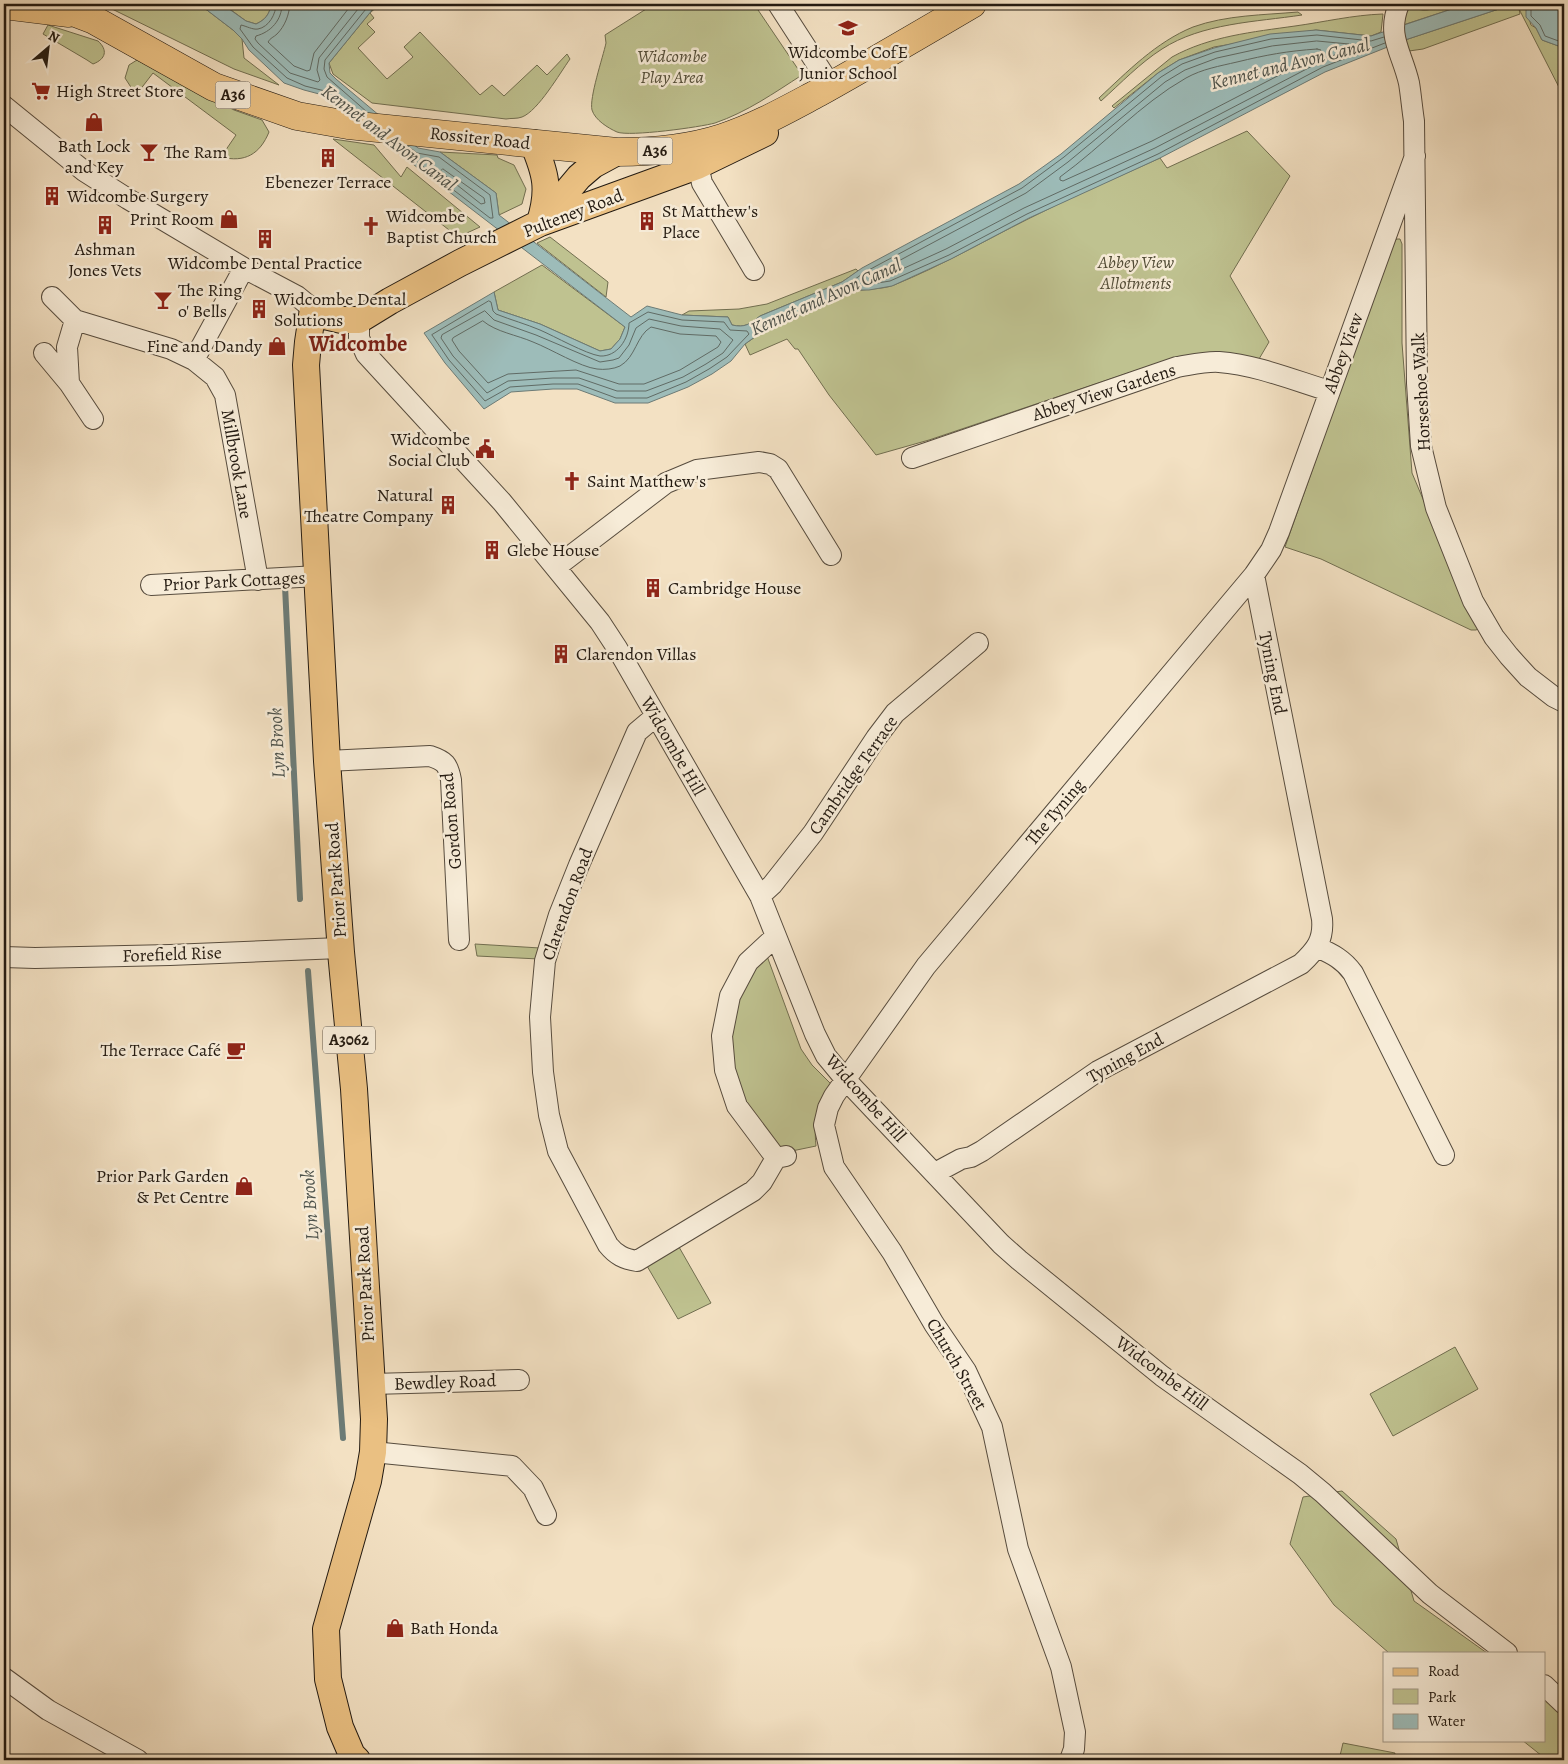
<svg xmlns="http://www.w3.org/2000/svg" width="1568" height="1764" viewBox="0 0 1568 1764" font-family="Alegreya,serif">
<rect width="100%" height="100%" fill="#f3e1c3"/>
<filter id="stains"><feTurbulence type="fractalNoise" baseFrequency=".004" numOctaves="4"/><feColorMatrix values="0 0 0 0 .2 0 0 0 0 .09 0 0 0 0 .02 0 0 0 .5 -.17"/></filter>
<radialGradient id="worn" r=".72"><stop offset=".6" stop-color="#630" stop-opacity="0"/><stop offset="1" stop-color="#630" stop-opacity=".3"/></radialGradient>
<!-- green -->
<path fill="#bfc290" stroke="#716e50" d="M 112,4 L 199,4 L 233,30 L 242,39 L 244,58 L 279,85 L 234,69 L 110,8 Z
M 223,4 L 271,4 C 270,14 265,20 256,24 L 246,21 Z
M 377,4 L 380,4 L 370,13 L 374,18 L 367,24 L 375,32 L 358,48 L 387,79 L 413,57 L 404,47 L 420,32 L 480,95 L 492,85 L 504,96 L 537,65 L 547,75 L 567,54 L 570,59 C 560,73 538,111 522,117 C 517,119 511,118 506,119 L 372,103 L 333,74 L 329,63 Z
M 654,4 L 754,4 L 802,75 C 774,93 747,112 715,123 C 701,127 629,137 617,132 C 608,128 595,120 592,110 C 589,98 603,57 606,43 L 605,35 Z
M 1445,4 L 1467,4 L 1403,25 L 1406,13 L 1410,6 C 1423,13 1432,10 1445,4 Z
M 1514,4 L 1522,4 L 1526,8 L 1531,25 L 1536,28 L 1542,40 L 1564,48 L 1564,97 L 1519,9 L 1520,14 L 1423,49 L 1409,51 L 1405,40 Z
M 1298,12 L 1302,15 C 1256,22 1202,23 1162,49 C 1140,63 1121,83 1101,101 L 1099,98 C 1127,72 1156,42 1193,27 C 1226,15 1264,15 1298,12 Z
M 1383,14 L 1381,32 L 1371,36 L 1316,30 L 1214,47 L 1179,60 L 1158,73 L 1114,108 L 1112,106 L 1172,57 C 1210,36 1253,32 1295,26 C 1324,22 1353,15 1383,14 Z
M 48,25 L 98,41 C 108,50 106,59 93,64 L 87,60 L 43,34 Z
M 137,60 L 234,110 L 262,120 L 269,132 C 260,154 245,163 221,157 L 236,135 L 153,73 L 136,95 L 125,78 L 129,65 Z
M 1247,131 L 1290,176 L 1230,276 L 1269,342 L 1259,359 L 1211,353 L 1155,364 L 929,440 L 876,455 L 829,395 L 798,349 L 795,349 L 787,339 L 750,355 L 745,344 L 768,328 L 853,292 C 866,288 881,290 894,285 C 941,266 984,241 1028,219 C 1071,197 1116,178 1160,158 L 1167,168 Z
M 333,139 L 374,145 L 401,177 L 407,167 L 480,227 L 458,237 Z
M 440,152 L 497,155 L 498,158 L 514,165 L 526,189 L 522,204 L 499,215 L 496,193 Z
M 550,237 L 608,282 L 606,297 L 537,243 Z
M 1397,239 L 1400,239 L 1402,244 L 1402,343 L 1412,473 L 1478,629 L 1476,630 L 1471,630 L 1321,559 L 1285,547 L 1393,242 Z
M 542,265 L 625,327 L 620,339 L 611,349 L 600,351 L 540,324 L 498,310 L 494,292 Z
M 856,269 L 858,271 L 842,282 L 760,316 C 750,324 745,328 732,325 L 728,317 L 682,315 L 689,311 L 739,309 L 767,304 Z
M 475,944 L 540,948 L 539,959 L 477,956 Z
M 767,956 L 801,1049 L 812,1065 L 832,1085 C 820,1109 813,1117 816,1146 L 787,1152 L 780,1148 C 770,1135 749,1112 743,1098 C 724,1053 729,990 767,956 Z
M 679,1247 L 711,1303 L 678,1319 L 647,1266 Z
M 1455,1347 L 1478,1389 L 1393,1436 L 1370,1394 Z
M 1342,1491 L 1396,1539 L 1414,1601 L 1487,1653 L 1389,1653 L 1334,1605 L 1290,1544 L 1303,1497 Z
M 1544,1699 L 1564,1712 L 1564,1760 L 1547,1760 L 1522,1740 L 1544,1740 Z
M 1343,1743 L 1395,1753 L 1394,1760 L 1339,1760 Z"/>
<!-- water -->
<path fill="#9dbcb9" stroke="#6c7b76" d="M 199,4 L 222,4 L 246,21 L 256,24 C 265,20 270,14 271,4 L 377,4 L 329,63 L 330,73 L 336,79 L 418,148 L 440,152 L 496,193 L 499,215 L 631,317 L 647,306 L 682,315 L 728,317 L 732,325 C 745,328 750,324 760,316 L 842,282 L 862,268 L 1019,184 L 1061,154 L 1158,73 L 1179,60 L 1214,48 L 1270,34 L 1316,30 L 1371,36 L 1467,4 L 1514,4 L 1405,40 L 1325,72 L 1160,158 L 1029,218 L 951,259 L 892,286 L 869,290 L 860,290 L 853,292 L 763,331 L 745,344 L 731,361 L 712,374 L 688,387 L 648,403 L 615,403 L 577,389 L 553,389 L 511,392 L 484,409 L 445,363 L 424,333 L 494,292 L 498,310 L 540,324 L 600,351 L 611,349 L 620,339 L 625,327 L 323,95 L 304,90 L 284,83 L 249,50 L 242,39 L 233,30 Z
M 1521,4 L 1564,4 L 1564,48 L 1542,40 L 1536,28 L 1526,17 L 1526,8 Z"/>
<g fill="none" stroke-linecap="round" stroke-linejoin="round">
<!-- shore -->
<path stroke="#606b65" stroke-width="1" d="M 276,4 C 276,14 269,27 258,29 C 253,30 246,26 241,25 L 240,29 L 253,47 L 287,78 L 305,86 L 325,91 L 350,110
M 282,4 C 282,20 271,32 256,36 L 255,39 L 258,43 L 290,73 L 318,82 L 320,80 L 317,70 L 319,58 L 362,4
M 290,4 C 289,15 285,26 277,34 C 274,37 270,38 268,42 L 294,66 L 307,71 L 310,70 L 314,53 L 352,4
M 1529,4 L 1531,7 L 1531,16 L 1540,25 L 1545,36 L 1564,43
M 1384,37 L 1371,41 L 1317,35 L 1271,39 L 1215,52 L 1182,64 L 1161,77 L 1064,157 L 1022,188 L 865,272 L 851,282 L 851,285 L 853,287 L 890,281 L 949,255 L 1027,214 L 1158,154 L 1323,67 L 1385,43
M 1317,41 L 1349,44 L 1351,47 L 1320,62 L 1155,148 L 1024,208 L 946,249 L 889,275 L 878,277 L 875,276 L 876,273 L 1026,193 L 1068,162 L 1165,82 L 1185,70 L 1217,58 L 1272,46 Z
M 1317,49 L 1321,50 L 1320,54 L 1152,141 L 1063,181 L 1060,180 L 1060,177 C 1103,146 1140,104 1186,78 C 1202,69 1220,66 1237,62 C 1266,55 1287,51 1317,49 Z
M 367,112 L 327,77 L 324,69 L 325,60 L 370,4
M 395,145 L 490,218 L 493,218 L 490,195 L 439,157 L 417,153 L 408,146
M 443,169 L 484,198 L 485,203 L 481,204 L 442,173 L 441,171 Z
M 489,301 L 491,302 L 493,311 L 496,314 C 511,320 526,324 540,330 C 554,336 586,354 600,356 C 617,357 629,339 629,323 L 648,312 L 682,320 L 724,322 L 730,330 L 747,331 L 749,334 L 727,357 L 709,369 L 686,382 L 647,398 L 616,398 L 578,384 L 553,384 L 510,387 L 485,401 L 449,360 L 432,335 Z
M 485,311 L 494,320 L 536,335 L 600,362 L 613,360 L 619,358 L 629,345 L 636,328 L 649,319 L 681,326 L 720,329 L 733,340 L 723,353 L 706,364 L 683,377 L 646,391 L 617,391 L 579,378 L 553,378 L 508,381 L 487,393 L 453,356 L 441,338 L 442,335 Z
M 483,321 C 496,332 517,335 533,342 C 551,349 580,367 597,369 C 604,370 614,369 620,366 C 636,357 636,336 651,327 L 680,334 L 716,336 L 721,342 L 718,347 L 680,370 L 644,384 L 619,384 L 576,370 L 508,374 L 488,383 L 459,351 L 452,340 L 453,338 Z"/>
<!-- stream -->
<path stroke="#6c7b76" stroke-width="6" d="M 285,586 L 300,899
M 308,971 L 343,1438"/>
<!-- minor casing -->
<g stroke="#574c3e" stroke-width="22">
<path id="minor" d="M 778,4 L 831,86
M 1399,4 C 1386,36 1402,52 1409,83 C 1411,95 1412,108 1414,121 L 1417,383 L 1421,446 L 1436,508 L 1473,601 L 1494,637 L 1509,656 L 1528,677 L 1554,697 L 1564,702
M 4,106 L 84,171 L 128,199 L 244,268 L 297,296 L 313,309
M 695,152 L 702,183 L 754,270
M 52,297 L 75,320 L 171,349 L 194,360 L 215,377 L 225,395 L 258,580
M 359,320 L 359,338 L 366,354 L 502,502 L 600,622 L 617,648 L 760,896 L 815,1034 L 826,1056 L 845,1079 L 1001,1244 L 1019,1260 L 1162,1376 L 1300,1474 L 1323,1493 L 1430,1594 L 1507,1653
M 44,353 L 69,383 L 93,419
M 194,360 L 244,268
M 69,383 L 67,347 L 75,320
M 912,458 L 1177,367 C 1190,365 1206,361 1219,362 C 1257,365 1293,380 1329,391
M 556,567 L 666,483 L 697,470 L 759,462 L 770,464 L 778,469 L 831,555
M 151,585 L 318,576
M 656,716 L 637,732 L 579,865 L 559,915 L 545,961 L 540,1017 L 543,1072 L 549,1115 L 558,1151 L 608,1245 C 616,1255 624,1259 637,1261 L 753,1191 L 762,1182 L 776,1158
M 327,761 L 430,756 C 445,761 448,764 451,780 L 459,940
M 760,896 L 772,885 L 813,833 L 876,738 L 895,713 L 978,643
M 775,937 L 748,962 L 730,996 L 722,1036 L 725,1070 L 737,1106 L 776,1158 L 786,1156
M 1317,947 C 1332,954 1343,959 1353,973 L 1444,1155
M 4,957 L 35,958 L 170,955 L 340,948
M 935,1173 L 961,1159 L 971,1157 L 982,1151 L 1098,1071 L 1301,964 C 1316,950 1324,940 1322,919 L 1254,575
M 372,1384 L 519,1380
M 373,1452 L 512,1466 L 533,1488 L 546,1515
M 4,1678 L 48,1710 L 138,1760
M 1544,1685 L 1564,1704
M 1070,1760 L 1074,1749 L 1075,1732 L 1061,1667 L 1018,1549 L 992,1427 L 966,1371 L 934,1324 L 892,1252 L 834,1167 L 824,1125 L 828,1108 L 834,1096 L 926,966 L 1254,575 L 1271,550 L 1279,532 L 1415,156"/>
</g>
<!-- major casing -->
<g stroke="#231a11" stroke-width="28">
<path id="major" d="M 533,143 C 546,174 550,189 540,222
M 542,221 L 579,177 L 593,165 L 617,152
M 357,1760 L 352,1755 L 340,1727 L 328,1679 L 326,1629 L 368,1481 L 373,1452 L 374,1419 L 354,1089 L 341,952 L 327,761 L 306,365 L 308,342 L 313,309 L 325,316 L 342,320 L 359,320 L 390,301 L 460,263 L 540,223 L 697,166 L 765,133"/>
</g>
<!-- highway casing -->
<g stroke="#231a11" stroke-width="29">
<path id="highway" d="M 52,4 L 94,20 L 214,87 L 297,116 L 348,125 L 617,152 C 652,152 688,149 722,138 C 756,127 786,110 818,93 C 870,64 921,34 972,4
M 4,5 L 69,13"/>
</g>
<!-- minor -->
<use href="#minor" stroke="#f7ecd8" stroke-width="20"/>
<!-- major -->
<use href="#major" stroke="#eac082" stroke-width="26"/>
<!-- highway -->
<use href="#highway" stroke="#eac082" stroke-width="28"/>
</g>
<!-- icons -->
<defs>
<g id="school-bare" transform="scale(1.5)"><path d="M0-5L7-2L0 1L-7-2ZM-4 1L0 2.5L4 1V4Q0 6-4 4Z" fill="#8f2418" stroke="#f7ecd8" stroke-width="2.5" paint-order="stroke"/></g>
<g id="supermarket-bare" transform="scale(1.5)"><path d="M-6-5.5h2.5l.6 2H6L4.5 2H-2.5L-4.4-4H-6ZM-1.5 3.2a1.3 1.3 0 1 0 .1 0ZM3 3.2a1.3 1.3 0 1 0 .1 0Z" fill="#8f2418" stroke="#f7ecd8" stroke-width="2.5" paint-order="stroke"/></g>
<g id="shop-bare" transform="scale(1.5)"><path d="M-5-2.5h2.3a2.7 3.5 0 0 1 5.4 0H5L5.5 6h-11ZM-1.5-2.5h3a1.5 2.3 0 0 0-3 0Z" fill="#8f2418" stroke="#f7ecd8" stroke-width="2.5" paint-order="stroke"/></g>
<g id="bar-bare" transform="scale(1.5)"><path d="M-6-5H6L.8 .8V4.5H3.5V6h-7V4.5H-.8V.8Z" fill="#8f2418" stroke="#f7ecd8" stroke-width="2.5" paint-order="stroke"/></g>
<g id="building-bare" transform="scale(1.5)"><path d="M-4-6H4V6H1V3H-1V6H-4ZM-2.5-4.3h1.7v1.8h-1.7ZM.8-4.3h1.7v1.8H.8ZM-2.5-1h1.7V.8h-1.7ZM.8-1h1.7V.8H.8Z" fill="#8f2418" stroke="#f7ecd8" stroke-width="2.5" paint-order="stroke"/></g>
<g id="church-bare" transform="scale(1.5)"><path d="M-1.2-6h2.4v3.5h3.3v2.4h-3.3V6h-2.4V-.1h-3.3v-2.4h3.3Z" fill="#8f2418" stroke="#f7ecd8" stroke-width="2.5" paint-order="stroke"/></g>
<g id="civic-bare" transform="scale(1.5)"><path d="M-.6-6.5H3V-4.5H.6V-3L4-1V1h2V6H-6V1h2V-1L-.6-3ZM-1.2 2.5V6h2.4V2.5Z" fill="#8f2418" stroke="#f7ecd8" stroke-width="2.5" paint-order="stroke"/></g>
<g id="cafe-bare" transform="scale(1.5)"><path d="M-5.5-4.5H6V0H3Q3 3.5 0 3.5H-2.5Q-5.5 3.5-5.5 0ZM3-3.2v2h1.7v-2ZM-6 4.5H4V6H-6Z" fill="#8f2418" stroke="#f7ecd8" stroke-width="2.5" paint-order="stroke"/></g>
</defs>
<g fill-rule="evenodd">
<use href="#school-bare" x="848" y="28"/>
<use href="#supermarket-bare" x="41" y="91"/>
<use href="#shop-bare" x="94" y="122"/>
<use href="#bar-bare" x="149" y="152"/>
<use href="#building-bare" x="328" y="158"/>
<use href="#building-bare" x="52" y="196"/>
<use href="#shop-bare" x="229" y="219"/>
<use href="#building-bare" x="647" y="221"/>
<use href="#building-bare" x="105" y="225"/>
<use href="#church-bare" x="371" y="226"/>
<use href="#building-bare" x="265" y="239"/>
<use href="#bar-bare" x="163" y="300"/>
<use href="#building-bare" x="259" y="309"/>
<use href="#shop-bare" x="277" y="346"/>
<use href="#civic-bare" x="485" y="449"/>
<use href="#church-bare" x="572" y="481"/>
<use href="#building-bare" x="448" y="505"/>
<use href="#building-bare" x="492" y="550"/>
<use href="#building-bare" x="653" y="588"/>
<use href="#building-bare" x="561" y="654"/>
<use href="#cafe-bare" x="236" y="1050"/>
<use href="#shop-bare" x="244" y="1186"/>
<use href="#shop-bare" x="395" y="1628"/>
</g>
<g text-anchor="middle" dominant-baseline="central" stroke-width="5" stroke-linejoin="round" paint-order="stroke">
<!-- shield labels -->
<g fill="#f7ecd8" stroke="#63594d" stroke-width="1">
<rect x="215.5" y="81.5" width="35" height="27" rx="4"/>
<rect x="637.5" y="137.5" width="35" height="27" rx="4"/>
<rect x="323" y="1026.5" width="52" height="27" rx="4"/>
</g>
<g font-size="16" font-weight="bold" fill="#231a11">
<text x="233" y="95">A36</text>
<text x="655" y="151">A36</text>
<text x="349" y="1040">A3062</text>
</g>
<!-- poi labels -->
<g font-size="18" fill="#231a11" stroke="#f7ecd8" text-anchor="start">
<text x="848" y="52" text-anchor="middle">Widcombe CofE<tspan x="848" dy="21">Junior School</tspan></text>
<text x="56" y="91">High Street Store</text>
<text x="94" y="146" text-anchor="middle">Bath Lock<tspan x="94" dy="21">and Key</tspan></text>
<text x="164" y="152">The Ram</text>
<text x="328" y="182" text-anchor="middle">Ebenezer Terrace</text>
<text x="67" y="196">Widcombe Surgery</text>
<text x="662" y="211">St Matthew's<tspan x="662" dy="21">Place</tspan></text>
<text x="386" y="216">Widcombe<tspan x="386" dy="21">Baptist Church</tspan></text>
<text x="214" y="219" text-anchor="end">Print Room</text>
<text x="105" y="249" text-anchor="middle">Ashman<tspan x="105" dy="21">Jones Vets</tspan></text>
<text x="265" y="263" text-anchor="middle">Widcombe Dental Practice</text>
<text x="178" y="290">The Ring<tspan x="178" dy="21">o' Bells</tspan></text>
<text x="274" y="299">Widcombe Dental<tspan x="274" dy="21">Solutions</tspan></text>
<text x="262" y="346" text-anchor="end">Fine and Dandy</text>
<text x="470" y="439" text-anchor="end">Widcombe<tspan x="470" dy="21">Social Club</tspan></text>
<text x="587" y="481">Saint Matthew's</text>
<text x="433" y="495" text-anchor="end">Natural<tspan x="433" dy="21">Theatre Company</tspan></text>
<text x="507" y="550">Glebe House</text>
<text x="668" y="588">Cambridge House</text>
<text x="576" y="654">Clarendon Villas</text>
<text x="221" y="1050" text-anchor="end">The Terrace Café</text>
<text x="229" y="1176" text-anchor="end">Prior Park Garden<tspan x="229" dy="21">&amp; Pet Centre</tspan></text>
<text x="410" y="1628">Bath Honda</text>
</g>
<!-- park labels -->
<g font-size="18" font-style="italic" fill="#524c37" stroke="#f7ecd8">
<text x="672" y="56">Widcombe<tspan x="672" dy="21">Play Area</tspan></text>
<text x="1136" y="262">Abbey View<tspan x="1136" dy="21">Allotments</tspan></text>
</g>
<!-- street labels -->
<g font-size="18" fill="#231a11" stroke="#f7ecd8">
<text transform="translate(480 138) rotate(6)">Rossiter Road</text>
<text transform="translate(573 213) rotate(-21)">Pulteney Road</text>
<text transform="translate(1343 353) rotate(-70)">Abbey View</text>
<text transform="translate(1104 392) rotate(-18)">Abbey View Gardens</text>
<text transform="translate(1421 392) rotate(-93)">Horseshoe Walk</text>
<text transform="translate(237 464) rotate(80)">Millbrook Lane</text>
<text transform="translate(234 581) rotate(-3)">Prior Park Cottages</text>
<text transform="translate(1273 673) rotate(79)">Tyning End</text>
<text transform="translate(673 746) rotate(60)">Widcombe Hill</text>
<text transform="translate(853 775) rotate(-55)">Cambridge Terrace</text>
<text transform="translate(1055 812) rotate(-50)">The Tyning</text>
<text transform="translate(451 821) rotate(-95)">Gordon Road</text>
<text transform="translate(336 880) rotate(-94)">Prior Park Road</text>
<text transform="translate(567 904) rotate(-70)">Clarendon Road</text>
<text transform="translate(172 954) rotate(-2)">Forefield Rise</text>
<text transform="translate(1125 1058) rotate(-29)">Tyning End</text>
<text transform="translate(866 1098) rotate(48)">Widcombe Hill</text>
<text transform="translate(365 1284) rotate(-93)">Prior Park Road</text>
<text transform="translate(957 1364) rotate(60)">Church Street</text>
<text transform="translate(1162 1373) rotate(37)">Widcombe Hill</text>
<text transform="translate(445 1382) rotate(-2)">Bewdley Road</text>
</g>
<!-- water labels -->
<g font-size="19" font-style="italic" fill="#4e534c" stroke="#f7ecd8">
<text transform="translate(1290 64) rotate(-14)">Kennet and Avon Canal</text>
<text transform="translate(389 138) rotate(37)">Kennet and Avon Canal</text>
<text transform="translate(826 297) rotate(-24)">Kennet and Avon Canal</text>
<text transform="translate(277 743) rotate(-93)">Lyn Brook</text>
<text transform="translate(310 1205) rotate(-94)">Lyn Brook</text>
</g>
<!-- district labels -->
<g font-size="22" font-weight="bold" fill="#7a1f14" stroke="#f7ecd8">
<text x="358" y="344">Widcombe</text>
</g>
</g>
<!-- margin -->
<rect width="1568" height="1764" fill="none" stroke="#f3e1c3" stroke-width="20"/>
<rect x="5" y="5" width="1558" height="1754" fill="none" stroke="#231a11" stroke-width="2.5"/>
<rect x="10" y="10" width="1548" height="1744" fill="none" stroke="#231a11"/>
<!-- legend -->
<rect x="1383" y="1652" width="162" height="90" fill="#f7ecd8" stroke="#a29888"/>
<rect x="1393" y="1668" width="25" height="8" fill="#eac082" stroke="#a29888"/>
<text x="1428" y="1676" font-size="15" fill="#231a11">Road</text>
<rect x="1393" y="1689" width="25" height="15" fill="#bfc290" stroke="#a29888"/>
<text x="1428" y="1702" font-size="15" fill="#231a11">Park</text>
<rect x="1393" y="1714" width="25" height="15" fill="#9dbcb9" stroke="#a29888"/>
<text x="1428" y="1726" font-size="15" fill="#231a11">Water</text>
<!-- north arrow -->
<g transform="translate(48 48) rotate(28)" stroke="#f7ecd8" stroke-width="4" paint-order="stroke">
<path d="M0-4L9 19L0 12L-9 19Z" fill="#231a11"/>
<text y="-8" font-size="14" font-weight="bold" text-anchor="middle" fill="#231a11">N</text>
</g>
<rect width="100%" height="100%" filter="url(#stains)"/>
<rect width="100%" height="100%" fill="url(#worn)"/>
</svg>
